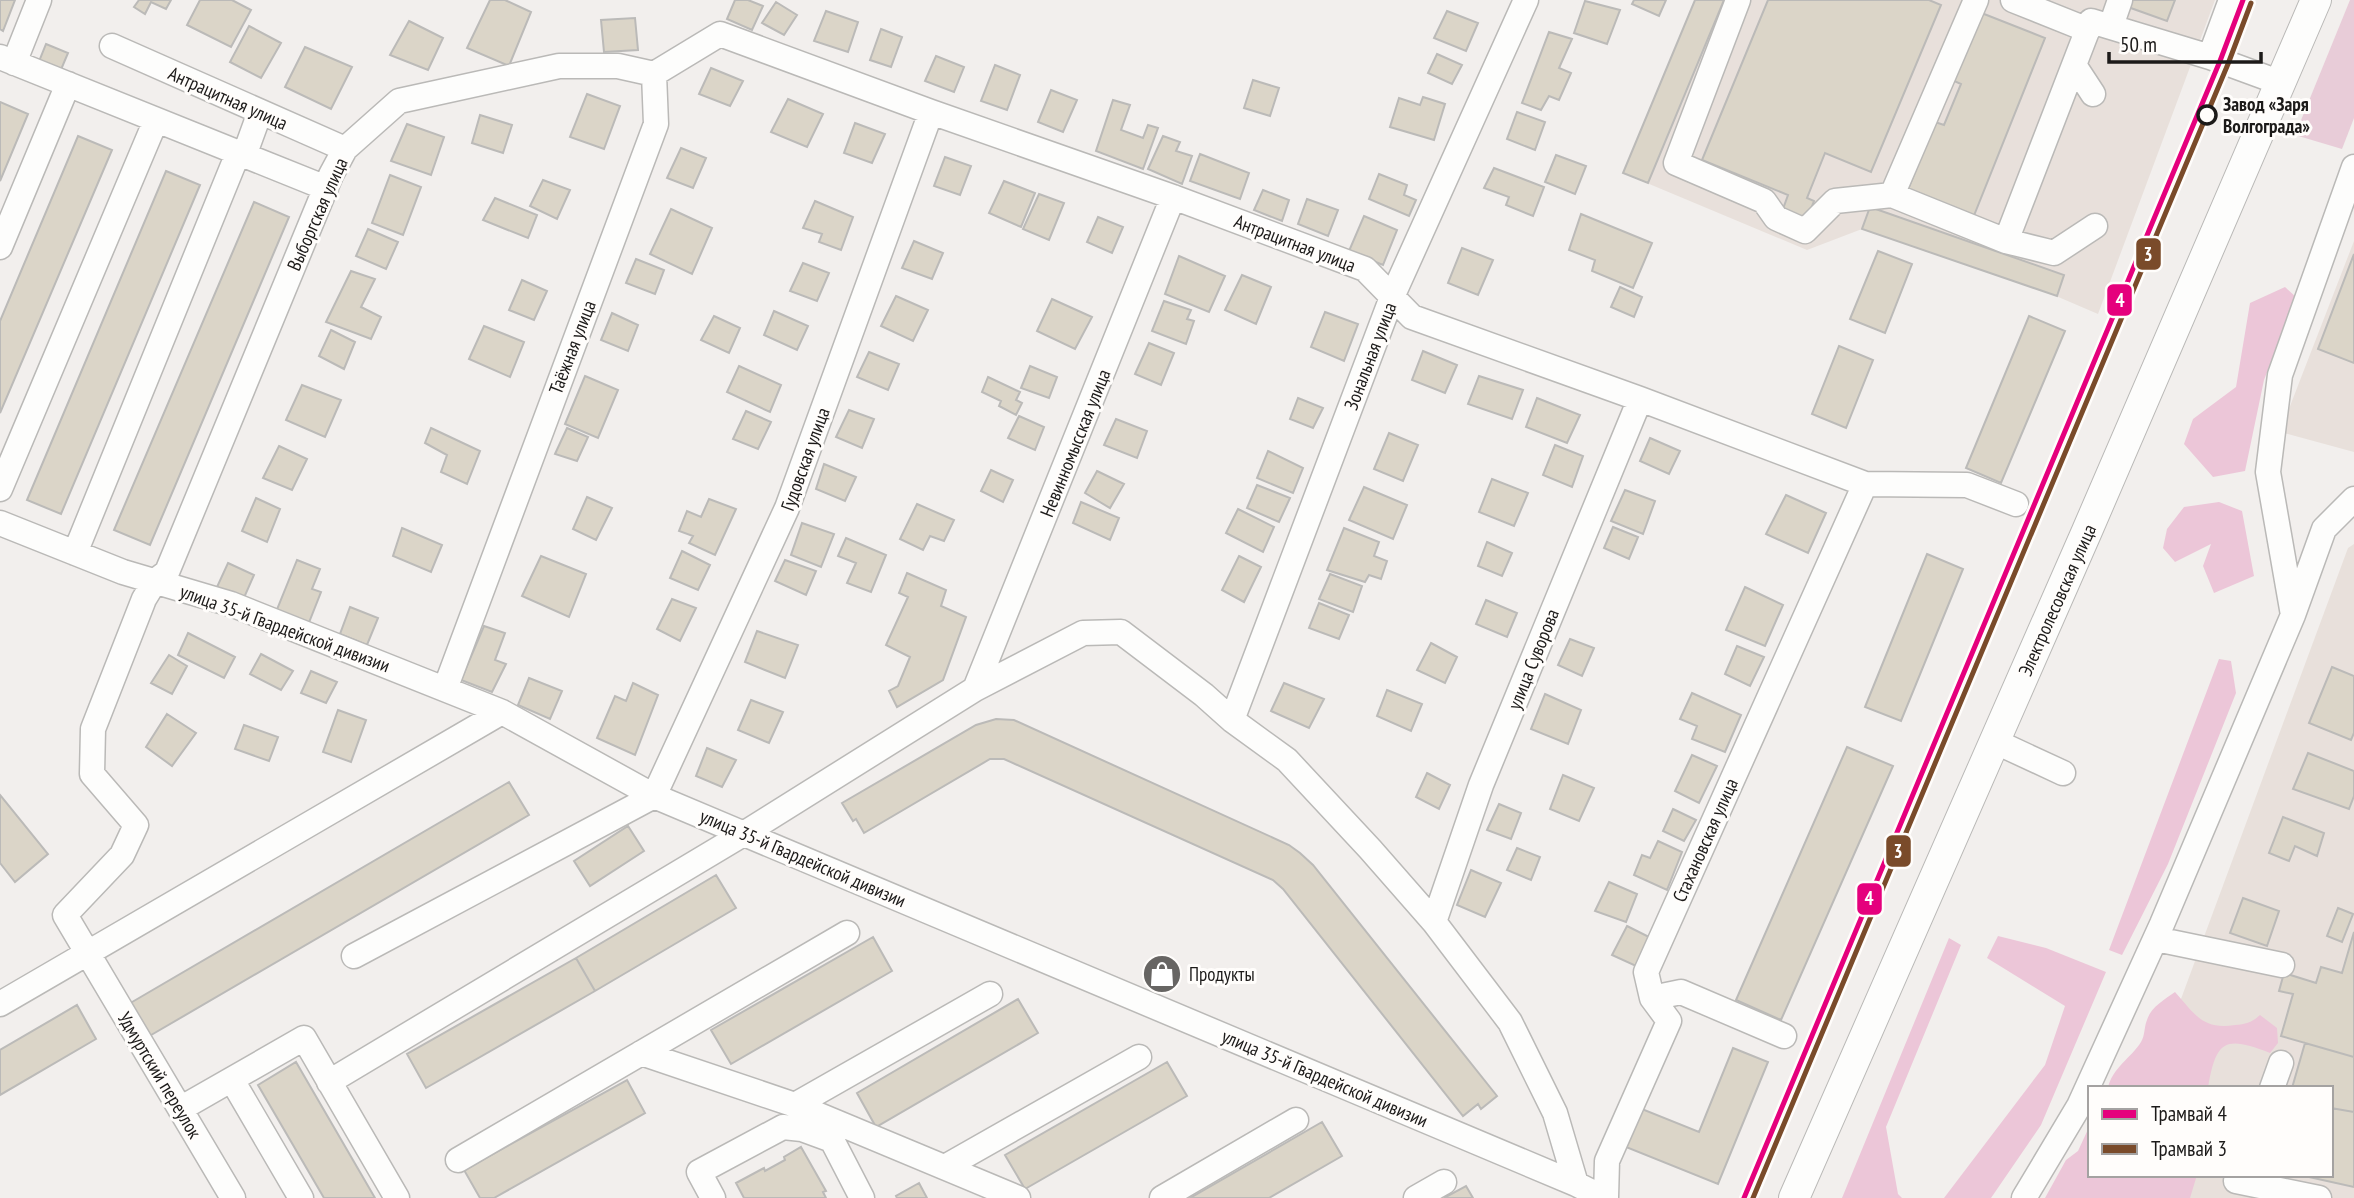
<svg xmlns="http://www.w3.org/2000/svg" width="2354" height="1198" viewBox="0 0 2354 1198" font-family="'PT Sans Narrow',sans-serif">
<rect width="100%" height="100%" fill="#f2efed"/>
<!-- built -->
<path fill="#e8e0db" d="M 1695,0 L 2215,0 L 2098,314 L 2056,296 L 1862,229 L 1807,250 L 1623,173 Z
M 2354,241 L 2354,452 L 2280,432 Z
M 2354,544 L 2354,1198 L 2067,1198 L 2090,1175 L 2331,1175 L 2331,1088 L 2148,1088 L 2348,548 Z"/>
<!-- green -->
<path fill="#e8ccd8" d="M 2350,0 L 2354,0 L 2354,118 L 2342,149 L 2295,135 Z"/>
<!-- forest -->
<path fill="#ecc6d8" d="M 2285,287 L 2296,297 L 2264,380 L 2245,471 L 2213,477 L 2184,444 L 2193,419 L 2236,387 L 2250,303 Z
M 2219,502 L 2242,511 L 2254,576 L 2214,593 L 2203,566 L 2211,544 L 2175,562 L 2163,548 L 2167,529 L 2184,507 Z
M 2219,659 L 2231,661 L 2236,693 L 2168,864 L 2122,955 L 2109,950 Z
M 1998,936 L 2046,948 L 2106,972 L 2041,1125 L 1991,1198 L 1944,1198 L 2045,1065 L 2065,1006 L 1987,958 Z
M 1949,938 L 1961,945 L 1886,1127 L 1898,1194 L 1902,1198 L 1842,1198 Z
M 2175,992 C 2195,1014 2202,1030 2235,1025 C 2246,1024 2251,1023 2260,1015 L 2277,1028 L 2278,1043 L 2270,1053 C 2226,1036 2216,1039 2208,1088 L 2108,1088 C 2112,1068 2131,1058 2141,1042 C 2145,1036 2144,1027 2147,1020 C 2151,1007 2164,1000 2175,992 Z
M 2090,1125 L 2090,1175 L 2197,1175 L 2190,1198 L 2045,1198 L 2066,1160 L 2078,1151 Z"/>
<!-- building -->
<path fill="#dbd5c8" stroke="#bbbab8" stroke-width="2" d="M 0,0 L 15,0 L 3,31 L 0,29 Z
M 139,0 L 171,0 L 166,9 L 151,2 L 145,14 L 134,7 Z
M 200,0 L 232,0 L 251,10 L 231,47 L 187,25 Z
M 490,0 L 505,0 L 531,12 L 509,66 L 467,48 Z
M 735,0 L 748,0 L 763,6 L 752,30 L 727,19 Z
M 1634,0 L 1666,0 L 1659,16 L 1632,4 Z
M 1695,0 L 1724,0 L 1648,183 L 1623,173 Z
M 1768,0 L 1929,0 L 1941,5 L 1871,172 L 1825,153 L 1807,198 L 1814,201 L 1807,219 L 1783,209 L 1788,195 L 1702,160 Z
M 2130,0 L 2175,0 L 2167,21 L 2128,7 Z
M 1585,1 L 1620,10 L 1607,44 L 1574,33 Z
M 776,2 L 797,15 L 784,35 L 762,23 Z
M 826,11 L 858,22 L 848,52 L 814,41 Z
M 1447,11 L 1478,23 L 1466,51 L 1434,38 Z
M 1979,12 L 2045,38 L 1973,218 L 1907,192 L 1935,122 L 1944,125 L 1961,84 L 1952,80 Z
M 635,18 L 638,50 L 604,52 L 601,20 Z
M 409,21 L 443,38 L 428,70 L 390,55 Z
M 249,26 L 281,43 L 261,78 L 230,62 Z
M 881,29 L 902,37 L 891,67 L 870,60 Z
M 1549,32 L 1572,39 L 1559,68 L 1571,73 L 1559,100 L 1549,96 L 1541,110 L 1522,103 Z
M 46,44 L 68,53 L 60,72 L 38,64 Z
M 305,47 L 352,67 L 331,109 L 285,87 Z
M 1437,54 L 1462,65 L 1452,84 L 1428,73 Z
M 936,56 L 964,67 L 954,92 L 925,81 Z
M 995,65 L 1020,75 L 1007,110 L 981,101 Z
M 711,68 L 743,81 L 730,106 L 699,94 Z
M 1253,80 L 1279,88 L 1270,116 L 1244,108 Z
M 1051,90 L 1077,100 L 1063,132 L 1038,122 Z
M 587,94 L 620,106 L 604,149 L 570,137 Z
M 1423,97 L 1445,104 L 1434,140 L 1390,127 L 1399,98 L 1420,105 Z
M 788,99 L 823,114 L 807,147 L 771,132 Z
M 1113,100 L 1130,105 L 1121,130 L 1143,138 L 1148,125 L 1158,128 L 1143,169 L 1096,151 Z
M 0,102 L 28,114 L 0,181 Z
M 1517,112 L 1545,122 L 1535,150 L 1507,139 Z
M 480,115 L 512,125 L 503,153 L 472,143 Z
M 855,123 L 885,134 L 872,163 L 844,153 Z
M 407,124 L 444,137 L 431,175 L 391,161 Z
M 78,136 L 112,150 L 0,413 L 0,321 Z
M 1163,136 L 1180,142 L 1176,151 L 1192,156 L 1182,184 L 1148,169 Z
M 681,148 L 706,158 L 693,188 L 667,178 Z
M 1200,154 L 1249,173 L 1240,199 L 1190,181 Z
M 1556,155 L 1586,166 L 1575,194 L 1545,182 Z
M 945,157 L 971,166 L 960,195 L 934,186 Z
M 1494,168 L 1544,187 L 1533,216 L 1506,205 L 1509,197 L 1484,188 Z
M 166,171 L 200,185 L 61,514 L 27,500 Z
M 1379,174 L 1407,185 L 1404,195 L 1416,200 L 1409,216 L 1369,199 Z
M 390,175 L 421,187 L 403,235 L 372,223 Z
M 543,180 L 570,190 L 557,219 L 530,206 Z
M 1004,181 L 1035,193 L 1021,227 L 989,213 Z
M 1263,190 L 1289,200 L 1282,221 L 1254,210 Z
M 1039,194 L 1064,203 L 1049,240 L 1023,229 Z
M 495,198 L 537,215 L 528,238 L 483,220 Z
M 1307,199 L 1338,210 L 1328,236 L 1298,224 Z
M 815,201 L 853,217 L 841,250 L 819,242 L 822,234 L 803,228 Z
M 254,202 L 289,217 L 150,545 L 114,530 Z
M 1870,207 L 2064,275 L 2057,296 L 1862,229 Z
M 671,209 L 712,228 L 692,274 L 650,254 Z
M 1581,214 L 1652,243 L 1633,288 L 1592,271 L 1595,260 L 1569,250 Z
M 1364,216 L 1397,230 L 1383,265 L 1349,251 Z
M 1098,217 L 1123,227 L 1112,253 L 1087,242 Z
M 368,229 L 398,242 L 386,269 L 356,256 Z
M 914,241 L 943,253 L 932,279 L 902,268 Z
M 1462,248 L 1493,260 L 1478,295 L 1448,283 Z
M 1878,251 L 1912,264 L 1885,333 L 1850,319 Z
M 2354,254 L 2354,363 L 2318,349 Z
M 1179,256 L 1225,276 L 1209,312 L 1165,294 Z
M 636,259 L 664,270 L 655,294 L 626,283 Z
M 803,263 L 829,273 L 817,301 L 790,291 Z
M 351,271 L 375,279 L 361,307 L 381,317 L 371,339 L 326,322 Z
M 1242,275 L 1271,287 L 1256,324 L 1225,310 Z
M 522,280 L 547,291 L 534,320 L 509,310 Z
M 1620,287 L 1642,297 L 1634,317 L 1611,307 Z
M 896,296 L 928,310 L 913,341 L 881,326 Z
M 1052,299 L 1092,317 L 1075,349 L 1037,331 Z
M 1164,301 L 1191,310 L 1187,319 L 1194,321 L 1186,344 L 1152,331 Z
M 774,311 L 808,326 L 797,350 L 764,335 Z
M 1325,312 L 1358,324 L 1344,361 L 1311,347 Z
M 612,313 L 638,325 L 628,351 L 601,340 Z
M 714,316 L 740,328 L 729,353 L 701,340 Z
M 2029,316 L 2065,331 L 2001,483 L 1966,468 Z
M 484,326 L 524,342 L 510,377 L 469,359 Z
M 331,330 L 355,342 L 344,369 L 319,356 Z
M 1149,343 L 1174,353 L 1161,385 L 1135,374 Z
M 1839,346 L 1873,360 L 1846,428 L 1812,414 Z
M 1423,351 L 1457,365 L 1445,393 L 1412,380 Z
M 869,352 L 899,364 L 888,390 L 857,377 Z
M 739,366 L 781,385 L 770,412 L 727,392 Z
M 1030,366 L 1057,377 L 1049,398 L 1021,388 Z
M 585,376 L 618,390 L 598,438 L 565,424 Z
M 1479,376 L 1523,390 L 1512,419 L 1468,404 Z
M 988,377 L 1020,392 L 1016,400 L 1022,403 L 1016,415 L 999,406 L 1001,401 L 982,392 Z
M 302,385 L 341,400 L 325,437 L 286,420 Z
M 1298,398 L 1323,408 L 1313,428 L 1290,419 Z
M 1537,398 L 1580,415 L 1567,443 L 1526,427 Z
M 849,410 L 874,419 L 862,448 L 836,437 Z
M 746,411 L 771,422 L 758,449 L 733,439 Z
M 1019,416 L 1044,427 L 1035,450 L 1008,438 Z
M 1116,419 L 1147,431 L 1137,458 L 1104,445 Z
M 431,428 L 480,451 L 467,484 L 441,472 L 447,455 L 425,443 Z
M 567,428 L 588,437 L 577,461 L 555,454 Z
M 1389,433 L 1418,445 L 1403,481 L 1374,469 Z
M 1650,438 L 1680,451 L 1669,474 L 1640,461 Z
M 1555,445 L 1583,456 L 1572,487 L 1543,475 Z
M 279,446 L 307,459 L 292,490 L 263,478 Z
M 1268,451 L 1303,468 L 1293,493 L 1257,478 Z
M 824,464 L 856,477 L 845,501 L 816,489 Z
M 991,470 L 1013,480 L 1003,502 L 981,491 Z
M 1097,471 L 1124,484 L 1110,508 L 1085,493 Z
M 1492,479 L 1528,493 L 1514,526 L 1479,512 Z
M 1257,485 L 1290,498 L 1279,522 L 1247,508 Z
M 1364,487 L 1407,505 L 1393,539 L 1349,520 Z
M 1625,490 L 1655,501 L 1643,534 L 1611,521 Z
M 1786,495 L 1826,513 L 1808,553 L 1766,534 Z
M 587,497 L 612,508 L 596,540 L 573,529 Z
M 256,498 L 280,509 L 267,542 L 242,531 Z
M 709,499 L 736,509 L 715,555 L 689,543 L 693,536 L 679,531 L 687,511 L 701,517 Z
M 1081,502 L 1119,518 L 1110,540 L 1073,523 Z
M 917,504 L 954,520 L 944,541 L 930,536 L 923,550 L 900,539 Z
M 1238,509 L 1274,527 L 1263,552 L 1226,533 Z
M 802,523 L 834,534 L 821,567 L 791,555 Z
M 1613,527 L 1638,537 L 1629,559 L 1604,548 Z
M 402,528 L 442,545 L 431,572 L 393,556 Z
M 1344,528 L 1379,542 L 1374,556 L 1387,561 L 1381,579 L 1369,575 L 1365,582 L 1327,570 Z
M 846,538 L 886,555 L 871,592 L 847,583 L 856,563 L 838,556 Z
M 1487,542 L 1512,553 L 1502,576 L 1478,566 Z
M 682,551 L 710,565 L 698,590 L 670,578 Z
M 1927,554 L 1963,569 L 1901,721 L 1865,707 Z
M 541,556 L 586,574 L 569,617 L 522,596 Z
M 1239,556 L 1261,567 L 1244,602 L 1222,590 Z
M 297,560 L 320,569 L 312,589 L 321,592 L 308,625 L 276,612 Z
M 785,560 L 816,571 L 806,595 L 775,581 Z
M 228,563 L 254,575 L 243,600 L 217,587 Z
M 907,573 L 946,590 L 941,606 L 966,617 L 943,680 L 897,707 L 889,691 L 898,686 L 910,657 L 886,645 L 908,597 L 899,593 Z
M 1330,574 L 1362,586 L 1353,612 L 1319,599 Z
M 1745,587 L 1783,605 L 1765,646 L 1726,630 Z
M 672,599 L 696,608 L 680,641 L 657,629 Z
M 1486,600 L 1517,613 L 1507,637 L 1476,624 Z
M 1319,603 L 1349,615 L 1339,639 L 1309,628 Z
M 350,607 L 378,618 L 367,645 L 340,634 Z
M 484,626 L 505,633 L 495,660 L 506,664 L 492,692 L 461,680 Z
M 757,631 L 798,645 L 785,678 L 745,662 Z
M 188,633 L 235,657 L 224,678 L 178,655 Z
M 1570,639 L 1594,648 L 1582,676 L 1558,665 Z
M 1431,643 L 1457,657 L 1445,683 L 1417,670 Z
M 1737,646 L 1764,657 L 1750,686 L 1725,674 Z
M 261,654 L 293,671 L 281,690 L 250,674 Z
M 169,655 L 187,666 L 172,694 L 151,683 Z
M 2332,667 L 2354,676 L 2354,733 L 2351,740 L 2309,723 Z
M 311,671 L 337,682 L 326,703 L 301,693 Z
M 529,678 L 562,691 L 550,719 L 518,705 Z
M 633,683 L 658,695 L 635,755 L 597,738 L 615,696 L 626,701 Z
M 1284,683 L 1324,699 L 1309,728 L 1271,711 Z
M 1387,690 L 1422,704 L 1411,731 L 1377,716 Z
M 1692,693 L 1741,715 L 1725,752 L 1692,739 L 1697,726 L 1680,719 Z
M 1545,694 L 1581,710 L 1568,744 L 1531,729 Z
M 751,700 L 783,712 L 769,743 L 738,730 Z
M 338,710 L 366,720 L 351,762 L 323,752 Z
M 167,714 L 196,733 L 172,766 L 146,747 Z
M 996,719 L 1014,720 L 1289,845 L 1300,853 L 1313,865 L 1497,1096 L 1481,1109 L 1478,1104 L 1463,1116 L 1283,889 L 1273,880 L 1004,759 L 990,759 L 864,833 L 856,819 L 853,821 L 842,803 L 976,725 Z
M 244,725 L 278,737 L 269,761 L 235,749 Z
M 1847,747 L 1893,766 L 1781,1020 L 1736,1000 Z
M 707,748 L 736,760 L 722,787 L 696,776 Z
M 2308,753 L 2354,771 L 2354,796 L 2349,809 L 2293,789 Z
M 1692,755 L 1717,766 L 1699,803 L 1675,791 Z
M 1427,773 L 1450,785 L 1439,809 L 1416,797 Z
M 1563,775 L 1594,788 L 1579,821 L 1550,809 Z
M 509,782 L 529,815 L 146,1038 L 127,1005 Z
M 0,795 L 48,854 L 15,882 L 0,863 Z
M 1499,804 L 1521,813 L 1511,839 L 1487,830 Z
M 1673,809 L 1696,820 L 1684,841 L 1663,831 Z
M 2283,817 L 2324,833 L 2317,856 L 2295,846 L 2289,861 L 2269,853 Z
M 628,826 L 644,851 L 590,886 L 574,861 Z
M 1658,841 L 1682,852 L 1667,890 L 1634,875 L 1642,855 L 1650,858 Z
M 1517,848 L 1540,857 L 1531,880 L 1507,870 Z
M 1471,870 L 1501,883 L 1485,917 L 1457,905 Z
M 716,875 L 736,908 L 595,991 L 576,958 Z
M 1609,882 L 1637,894 L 1626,922 L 1595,911 Z
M 2243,898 L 2279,911 L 2267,946 L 2230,933 Z
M 2338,908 L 2353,914 L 2342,942 L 2327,936 Z
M 1627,926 L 1649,937 L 1636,966 L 1612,955 Z
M 2354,932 L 2354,1057 L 2281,1036 L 2293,994 L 2279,991 L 2284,973 L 2316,983 L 2321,967 L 2342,973 Z
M 873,937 L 892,971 L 731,1064 L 711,1030 Z
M 576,958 L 595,991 L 426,1088 L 407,1054 Z
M 1018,999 L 1038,1033 L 876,1127 L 857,1093 Z
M 77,1005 L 96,1039 L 0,1095 L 0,1050 Z
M 2305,1043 L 2354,1057 L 2354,1112 L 2331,1108 L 2331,1088 L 2292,1088 Z
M 1733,1048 L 1768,1062 L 1718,1184 L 1621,1145 L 1637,1107 L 1699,1132 Z
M 296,1062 L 375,1198 L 324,1198 L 258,1085 Z
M 1167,1062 L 1187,1096 L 1025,1189 L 1005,1155 Z
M 627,1080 L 645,1113 L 494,1198 L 480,1198 L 464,1170 Z
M 2331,1108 L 2354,1112 L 2354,1187 L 2300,1175 L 2331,1175 Z
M 1322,1122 L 1342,1156 L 1269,1198 L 1190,1198 Z
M 801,1147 L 826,1191 L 823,1192 L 826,1198 L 744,1198 L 736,1183 L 764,1168 L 765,1171 L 785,1160 L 784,1157 Z
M 919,1183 L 927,1198 L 897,1198 L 896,1196 Z
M 1466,1186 L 1473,1198 L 1444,1198 Z"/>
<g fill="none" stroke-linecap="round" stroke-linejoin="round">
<!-- minor casing -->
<g stroke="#bab9b7" stroke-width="27">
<path id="minor" d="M 1738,0 L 1676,163 L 1764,201 L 1776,218 L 1805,231 L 1835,201 L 1892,195
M 1976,0 L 1892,195 L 2006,241 L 2091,21 L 2210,57 L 2281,83
M 2013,0 L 2088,30
M 2111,26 L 2120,0
M 112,46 L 345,149
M 0,57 L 326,188
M 2210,57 L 2231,0
M 14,63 L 39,0
M 2074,65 L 2093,94
M 244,156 L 260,112
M 2006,241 L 2054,253 L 2095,226
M 0,247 L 68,84
M 0,489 L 156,120
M 0,523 L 123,572 L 231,604 L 502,712 L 654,796 L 1576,1184 L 1604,1198
M 75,553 L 238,153
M 2293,615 L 2268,472 L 2280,375 L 2354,167
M 445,689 L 656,124 L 654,74 L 720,34 L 931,112 L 1173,197 L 1365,269 L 1412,317 L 1640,399 L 1865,484 L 1967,485 L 2016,504
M 975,689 L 1173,197
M 1232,720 L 1392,297 L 1526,0
M 1994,741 L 2063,773
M 1434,922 L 1481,785 L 1640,399
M 2156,939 L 2282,965
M 354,956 L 654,796 L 787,508 L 931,112
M 1652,998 L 1681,992 L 1784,1036
M 0,1004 L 502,712
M 641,1053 L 795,1105 L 1018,1198
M 232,1080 L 301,1198
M 329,1082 L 745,833 L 975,689 L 1083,633 L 1121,632 L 1204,695 L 1232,720 L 1287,760 L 1370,849 L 1434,922 L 1510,1022 L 1555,1113 L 1576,1184
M 2272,1088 L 2281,1063
M 795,1105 L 990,994
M 180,1109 L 304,1038 L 397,1198
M 836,1126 L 832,1140 L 862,1198
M 458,1160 L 847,933
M 945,1167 L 1139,1057
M 2236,1181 L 2319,1198
M 233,1198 L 65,915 L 122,855 L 136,825 L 92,774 L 93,729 L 144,599 L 155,581 L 167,572 L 331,175 L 345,149 L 399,101 L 559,66 L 618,66 L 654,74
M 713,1198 L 699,1172 L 783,1127 L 802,1129 L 832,1140
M 1162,1198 L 1296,1120
M 1416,1198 L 1444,1182
M 1606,1198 L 1607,1161 L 1669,1021 L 1652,998 L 1646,972 L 1865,484
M 2024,1198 L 2079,1106 L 2162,924 L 2293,615 L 2324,529 L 2354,499"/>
</g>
<!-- major casing -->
<g stroke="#bab9b7" stroke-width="32">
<path id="major" d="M 1794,1198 L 2087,531 L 2316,0"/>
</g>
<!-- minor -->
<use href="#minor" stroke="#fdfdfc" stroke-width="24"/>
<!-- major -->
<use href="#major" stroke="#fdfdfc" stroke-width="30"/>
<!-- tram-1 casing -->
<g stroke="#fffdfb" stroke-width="10">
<path id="tram-1" d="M 1744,1198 L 2220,61 L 2243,0"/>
</g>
<!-- tram-2 casing -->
<g stroke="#fffdfb" stroke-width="10">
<path id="tram-2" d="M 1753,1198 L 2228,64 L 2251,3"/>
</g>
<!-- tram-1 -->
<use href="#tram-1" stroke="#e5007d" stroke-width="5"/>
<!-- tram-2 -->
<use href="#tram-2" stroke="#7a4b2a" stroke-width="5"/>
</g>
<!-- icons -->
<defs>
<g id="shop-disc" transform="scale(2.0125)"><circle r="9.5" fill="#676563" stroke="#fffdfb"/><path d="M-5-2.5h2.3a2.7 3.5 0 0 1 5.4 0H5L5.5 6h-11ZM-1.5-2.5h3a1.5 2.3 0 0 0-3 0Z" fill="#fff"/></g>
</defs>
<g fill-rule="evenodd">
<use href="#shop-disc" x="1162" y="974"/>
</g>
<!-- markers -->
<circle fill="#fffdfb" stroke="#1c1a19" stroke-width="3.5" cx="2207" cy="115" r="9"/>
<g text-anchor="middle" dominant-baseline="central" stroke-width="6" stroke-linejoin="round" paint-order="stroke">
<!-- street labels -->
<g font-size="19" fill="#1c1a19" stroke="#fffdfb">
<text transform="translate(228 98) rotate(24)">Антрацитная улица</text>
<text transform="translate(317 214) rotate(-66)">Выборгская улица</text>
<text transform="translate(1295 243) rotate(21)">Антрацитная улица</text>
<text transform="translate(572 347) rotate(-69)">Таёжная улица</text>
<text transform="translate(1370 356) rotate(-69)">Зональная улица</text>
<text transform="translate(1075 443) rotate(-68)">Невинномысская улица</text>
<text transform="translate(805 459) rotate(-70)">Гудовская улица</text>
<text transform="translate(2057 600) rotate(-66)">Электролесовская улица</text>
<text transform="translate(285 628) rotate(20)">улица 35-й Гвардейской дивизии</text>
<text transform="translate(1533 659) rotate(-68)">улица Суворова</text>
<text transform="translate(1705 840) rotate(-66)">Стахановская улица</text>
<text transform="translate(803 858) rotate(23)">улица 35-й Гвардейской дивизии</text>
<text transform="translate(160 1075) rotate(59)">Удмуртский переулок</text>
<text transform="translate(1325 1078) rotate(23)">улица 35-й Гвардейской дивизии</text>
</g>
<!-- stop labels -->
<g font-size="19" font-weight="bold" fill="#1c1a19" stroke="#fffdfb" text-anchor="start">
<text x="2223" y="104">Завод «Заря<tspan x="2223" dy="22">Волгограда»</tspan></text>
</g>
<!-- poi labels -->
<g font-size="19" fill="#1c1a19" stroke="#fffdfb" text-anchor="start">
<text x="1189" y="974">Продукты</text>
</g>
</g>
<g stroke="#fffdfb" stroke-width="2.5">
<rect x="2135" y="237" width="27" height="34" rx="7" fill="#7a4b2a"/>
<rect x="2106" y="283" width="27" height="34" rx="7" fill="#e5007d"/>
<rect x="1885" y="834" width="27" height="34" rx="7" fill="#7a4b2a"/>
<rect x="1856" y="882" width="27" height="34" rx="7" fill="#e5007d"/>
</g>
<g font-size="19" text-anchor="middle" font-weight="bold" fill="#fff">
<text x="2148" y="261">3</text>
<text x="2120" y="307">4</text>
<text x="1898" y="858">3</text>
<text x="1869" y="905">4</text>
</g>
<!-- legend -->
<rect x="2088" y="1086" width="245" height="91" fill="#fffdfb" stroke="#a4a2a1" stroke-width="2"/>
<rect x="2102" y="1109" width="35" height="10" fill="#e5007d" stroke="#a4a2a1" stroke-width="2"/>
<text x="2151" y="1121" font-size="21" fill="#1c1a19">Трамвай 4</text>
<rect x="2102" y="1144" width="35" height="10" fill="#7a4b2a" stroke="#a4a2a1" stroke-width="2"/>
<text x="2151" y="1156" font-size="21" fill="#1c1a19">Трамвай 3</text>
<!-- scale -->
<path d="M2109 52v10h152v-10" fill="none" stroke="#1c1a19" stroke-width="3.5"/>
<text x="2120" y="52" font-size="21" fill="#1c1a19" stroke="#fffdfb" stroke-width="5" paint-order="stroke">50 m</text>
</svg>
